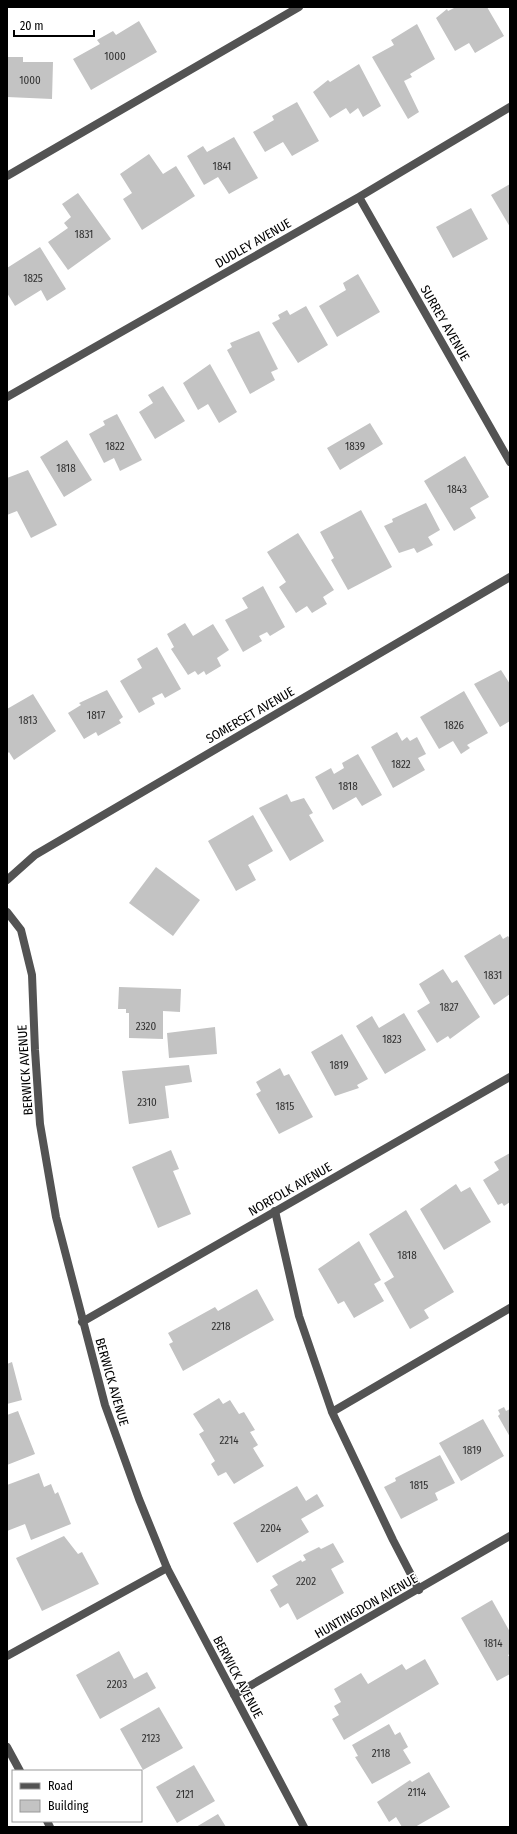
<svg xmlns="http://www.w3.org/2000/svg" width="517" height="1834" viewBox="0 0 517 1834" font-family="'Fira Sans Condensed',sans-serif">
<rect width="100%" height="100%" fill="#fff"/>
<!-- building -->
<path fill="#c3c3c3" d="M 456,7 L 487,7 L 504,36 L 475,53 L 469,43 L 455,51 L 436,18 L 447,9 L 448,11 Z
M 139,21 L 157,52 L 91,90 L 73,59 L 100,44 L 97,40 L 113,31 L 116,35 Z
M 417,24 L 435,59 L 410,74 L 412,77 L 404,81 L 419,112 L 408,119 L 372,57 L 394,45 L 391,40 Z
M 7,57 L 23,57 L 23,62 L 53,62 L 52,99 L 7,97 Z
M 359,64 L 381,106 L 363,117 L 358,108 L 350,114 L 346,108 L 330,118 L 313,92 L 328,80 L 330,82 Z
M 297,102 L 319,141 L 292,156 L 283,142 L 265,152 L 253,132 L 274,120 L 272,116 Z
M 234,137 L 258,178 L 229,194 L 218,177 L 204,185 L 187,156 L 203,146 L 207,152 Z
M 149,154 L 163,174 L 176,166 L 195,196 L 142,230 L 123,199 L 132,193 L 120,174 Z
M 510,184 L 510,227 L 491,195 Z
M 78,193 L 111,239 L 68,270 L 48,242 L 68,228 L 64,223 L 71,217 L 62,204 Z
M 471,208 L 488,239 L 453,258 L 436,227 Z
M 40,247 L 66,289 L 47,301 L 41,290 L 15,306 L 7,293 L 7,268 Z
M 358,274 L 380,312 L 337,337 L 319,306 L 346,290 L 343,283 Z
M 306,306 L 328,345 L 298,363 L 272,323 L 280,319 L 278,315 L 287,310 L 290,315 Z
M 259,331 L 278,369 L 271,372 L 275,380 L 250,394 L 227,350 L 232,347 L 230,343 Z
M 210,364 L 237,412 L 219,423 L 208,404 L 198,410 L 183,383 Z
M 163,386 L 185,421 L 155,439 L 139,412 L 153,403 L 148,395 Z
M 117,414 L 142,460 L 120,471 L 114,458 L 104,463 L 89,434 L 105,425 L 103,421 Z
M 370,423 L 383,444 L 340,470 L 327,448 Z
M 67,440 L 92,480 L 64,497 L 40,457 Z
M 465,456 L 489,497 L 470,508 L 476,518 L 454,531 L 424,481 Z
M 28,470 L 57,525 L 31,538 L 17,511 L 7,515 L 7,478 Z
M 426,503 L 440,530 L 428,537 L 433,545 L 417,553 L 414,548 L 399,553 L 384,526 L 393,522 L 392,519 Z
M 361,510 L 392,567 L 348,590 L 331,560 L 334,558 L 320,532 Z
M 298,533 L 334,590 L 323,597 L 327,604 L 312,613 L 307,606 L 296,613 L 279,587 L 286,582 L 267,552 Z
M 263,586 L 285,627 L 270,636 L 267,632 L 259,636 L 262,641 L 243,652 L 225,620 L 248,608 L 242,598 Z
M 185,623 L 193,636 L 213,624 L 229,650 L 217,658 L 221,666 L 206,675 L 204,671 L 198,675 L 195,671 L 188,675 L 171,649 L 174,647 L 167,634 Z
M 157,647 L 181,689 L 165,698 L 162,693 L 152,698 L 155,704 L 139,713 L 120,681 L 142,668 L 137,659 Z
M 501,670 L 510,684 L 510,721 L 500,727 L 474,684 Z
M 107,690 L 123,717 L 119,720 L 121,723 L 98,736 L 96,732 L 84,739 L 68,713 L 81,705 L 79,703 Z
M 464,691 L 488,733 L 467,745 L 470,748 L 461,754 L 453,741 L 439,749 L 420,717 Z
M 33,694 L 56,731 L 14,760 L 9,752 L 7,754 L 7,709 Z
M 397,732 L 402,741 L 407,737 L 410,741 L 417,737 L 426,754 L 418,758 L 425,770 L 393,788 L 371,747 Z
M 358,754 L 382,795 L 362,806 L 356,797 L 333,810 L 315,777 L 331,768 L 334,774 L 344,768 L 342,763 Z
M 287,794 L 291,802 L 304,798 L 313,813 L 309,815 L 324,841 L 290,861 L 259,808 Z
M 253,815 L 273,851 L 248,865 L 256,880 L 236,891 L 208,841 Z
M 156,867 L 200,900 L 173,936 L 129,903 Z
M 500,934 L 503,939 L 508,936 L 510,939 L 510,994 L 494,1005 L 464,956 Z
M 443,969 L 452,983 L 457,980 L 480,1017 L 450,1039 L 448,1036 L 437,1043 L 417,1011 L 430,1003 L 419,984 Z
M 119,987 L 181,989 L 180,1012 L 163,1011 L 163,1039 L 129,1038 L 129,1013 L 126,1013 L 126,1009 L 118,1009 Z
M 404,1013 L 426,1050 L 385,1074 L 356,1026 L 372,1016 L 379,1028 Z
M 215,1027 L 217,1054 L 169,1058 L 167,1033 Z
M 342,1034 L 368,1079 L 357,1085 L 359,1088 L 335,1096 L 311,1052 Z
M 189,1065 L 192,1082 L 165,1086 L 169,1118 L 129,1124 L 122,1071 Z
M 280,1068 L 284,1076 L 289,1074 L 313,1117 L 279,1134 L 256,1094 L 261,1091 L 256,1082 Z
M 171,1150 L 179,1169 L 173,1171 L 191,1214 L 158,1228 L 132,1167 Z
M 510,1153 L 510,1202 L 504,1206 L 502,1203 L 498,1205 L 483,1180 L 499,1170 L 494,1162 Z
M 456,1184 L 461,1192 L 470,1187 L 491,1222 L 444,1250 L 420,1209 Z
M 406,1210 L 454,1292 L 424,1310 L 429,1318 L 410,1329 L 384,1283 L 394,1277 L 369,1234 Z
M 359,1241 L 381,1280 L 374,1284 L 384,1301 L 354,1318 L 344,1301 L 338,1304 L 318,1269 Z
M 257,1289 L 274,1320 L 183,1371 L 169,1344 L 173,1342 L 168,1333 L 215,1307 L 218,1311 Z
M 12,1362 L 22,1400 L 7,1404 L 7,1364 Z
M 219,1398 L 223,1404 L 230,1400 L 239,1414 L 244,1412 L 255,1430 L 250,1432 L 258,1445 L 253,1448 L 264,1466 L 234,1484 L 226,1472 L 218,1476 L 211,1464 L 215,1461 L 199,1434 L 204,1431 L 193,1414 Z
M 504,1407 L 506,1411 L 510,1409 L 510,1437 L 498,1416 L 500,1414 L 498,1410 Z
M 18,1411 L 35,1454 L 7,1465 L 7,1415 Z
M 483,1419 L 504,1456 L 461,1481 L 439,1443 Z
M 440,1455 L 455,1483 L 435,1493 L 438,1500 L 401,1519 L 384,1487 L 396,1481 L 395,1478 Z
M 39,1473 L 44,1487 L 51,1484 L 55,1494 L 58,1492 L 71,1524 L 31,1540 L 25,1524 L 7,1531 L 7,1485 Z
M 297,1486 L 306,1501 L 317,1494 L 324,1506 L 301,1519 L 309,1532 L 257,1563 L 233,1523 Z
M 64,1536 L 78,1554 L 82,1552 L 99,1584 L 42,1611 L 16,1558 Z
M 333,1543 L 344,1562 L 331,1569 L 344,1593 L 297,1620 L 288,1603 L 280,1608 L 270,1590 L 278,1585 L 272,1576 L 301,1560 L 302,1562 L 306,1560 L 303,1555 L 319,1547 L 321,1549 Z
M 492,1600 L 510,1632 L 510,1654 L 508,1655 L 510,1658 L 510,1674 L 497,1681 L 461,1618 Z
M 119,1651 L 134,1679 L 147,1672 L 156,1688 L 100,1719 L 76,1675 Z
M 425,1659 L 439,1684 L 344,1740 L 332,1719 L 339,1715 L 334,1706 L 341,1702 L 334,1689 L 361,1673 L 368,1684 L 402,1664 L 406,1670 Z
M 159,1707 L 183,1748 L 143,1770 L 120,1729 Z
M 389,1724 L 395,1735 L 400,1732 L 408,1747 L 403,1750 L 411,1763 L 372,1784 L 355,1757 L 358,1756 L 352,1745 Z
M 194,1765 L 215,1801 L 177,1823 L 156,1787 Z
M 429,1772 L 450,1807 L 415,1827 L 402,1827 L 396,1817 L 389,1822 L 377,1802 L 410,1780 L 412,1782 Z
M 218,1814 L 226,1827 L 196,1827 Z"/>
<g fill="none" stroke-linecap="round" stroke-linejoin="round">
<!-- lane -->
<path stroke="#535353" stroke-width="8" d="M 7,176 L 299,7
M 275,1211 L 299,1316 L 332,1412 L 393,1540 L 419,1590
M 332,1412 L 510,1308
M 7,1656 L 167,1568
M 7,1747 L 20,1771
M 47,1821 L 50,1827"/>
<!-- street -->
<path stroke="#535353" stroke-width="8" d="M 359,197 L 510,462
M 7,397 L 359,197 L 510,107
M 7,880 L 35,855 L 510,577
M 7,912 L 21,930 L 32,975 L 35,1050 L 40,1124 L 56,1217 L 105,1405 L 139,1499 L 167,1568 L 304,1827
M 82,1322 L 510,1077
M 234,1695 L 510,1536"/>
</g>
<g text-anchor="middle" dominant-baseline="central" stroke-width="3" stroke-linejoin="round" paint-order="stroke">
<!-- number labels -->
<g font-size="11" fill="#313131">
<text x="115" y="56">1000</text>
<text x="30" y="80">1000</text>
<text x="222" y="166">1841</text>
<text x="84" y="234">1831</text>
<text x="33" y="278">1825</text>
<text x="115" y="446">1822</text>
<text x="355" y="446">1839</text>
<text x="66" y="468">1818</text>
<text x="457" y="489">1843</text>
<text x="96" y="715">1817</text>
<text x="28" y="720">1813</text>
<text x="454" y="725">1826</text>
<text x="401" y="764">1822</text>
<text x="348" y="786">1818</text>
<text x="493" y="975">1831</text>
<text x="449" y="1007">1827</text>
<text x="146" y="1026">2320</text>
<text x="392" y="1039">1823</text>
<text x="339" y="1065">1819</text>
<text x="147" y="1102">2310</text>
<text x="285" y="1106">1815</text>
<text x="407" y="1255">1818</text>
<text x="221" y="1326">2218</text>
<text x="229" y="1440">2214</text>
<text x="472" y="1450">1819</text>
<text x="419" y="1485">1815</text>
<text x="271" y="1528">2204</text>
<text x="306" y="1581">2202</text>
<text x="493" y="1643">1814</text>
<text x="117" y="1684">2203</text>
<text x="151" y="1738">2123</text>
<text x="381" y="1753">2118</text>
<text x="417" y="1792">2114</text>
<text x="185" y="1794">2121</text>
</g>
<!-- street labels -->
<g font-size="13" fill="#000" stroke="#fff">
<text transform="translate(253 243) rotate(-30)">DUDLEY AVENUE</text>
<text transform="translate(445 323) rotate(60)">SURREY AVENUE</text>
<text transform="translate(250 715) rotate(-30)">SOMERSET AVENUE</text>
<text transform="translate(25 1070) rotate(-94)">BERWICK AVENUE</text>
<text transform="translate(290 1189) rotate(-30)">NORFOLK AVENUE</text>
<text transform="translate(112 1382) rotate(74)">BERWICK AVENUE</text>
<text transform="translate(366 1606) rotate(-30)">HUNTINGDON AVENUE</text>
<text transform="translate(238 1677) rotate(62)">BERWICK AVENUE</text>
</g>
</g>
<!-- border -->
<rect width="517" height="1834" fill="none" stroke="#000000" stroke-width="16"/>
<!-- legend -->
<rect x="12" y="1770" width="130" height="52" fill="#ffffff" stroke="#999999"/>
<rect x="20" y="1783" width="20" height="6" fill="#535353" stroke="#999999"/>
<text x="48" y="1790" font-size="12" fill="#000000">Road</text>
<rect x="20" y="1800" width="20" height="12" fill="#c3c3c3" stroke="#999999"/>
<text x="48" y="1810" font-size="12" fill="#000000">Building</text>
<!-- scale -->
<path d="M14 30v6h80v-6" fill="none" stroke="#000000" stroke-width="2"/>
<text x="20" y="30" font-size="12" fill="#000000" stroke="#ffffff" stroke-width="3" paint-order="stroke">20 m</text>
</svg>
